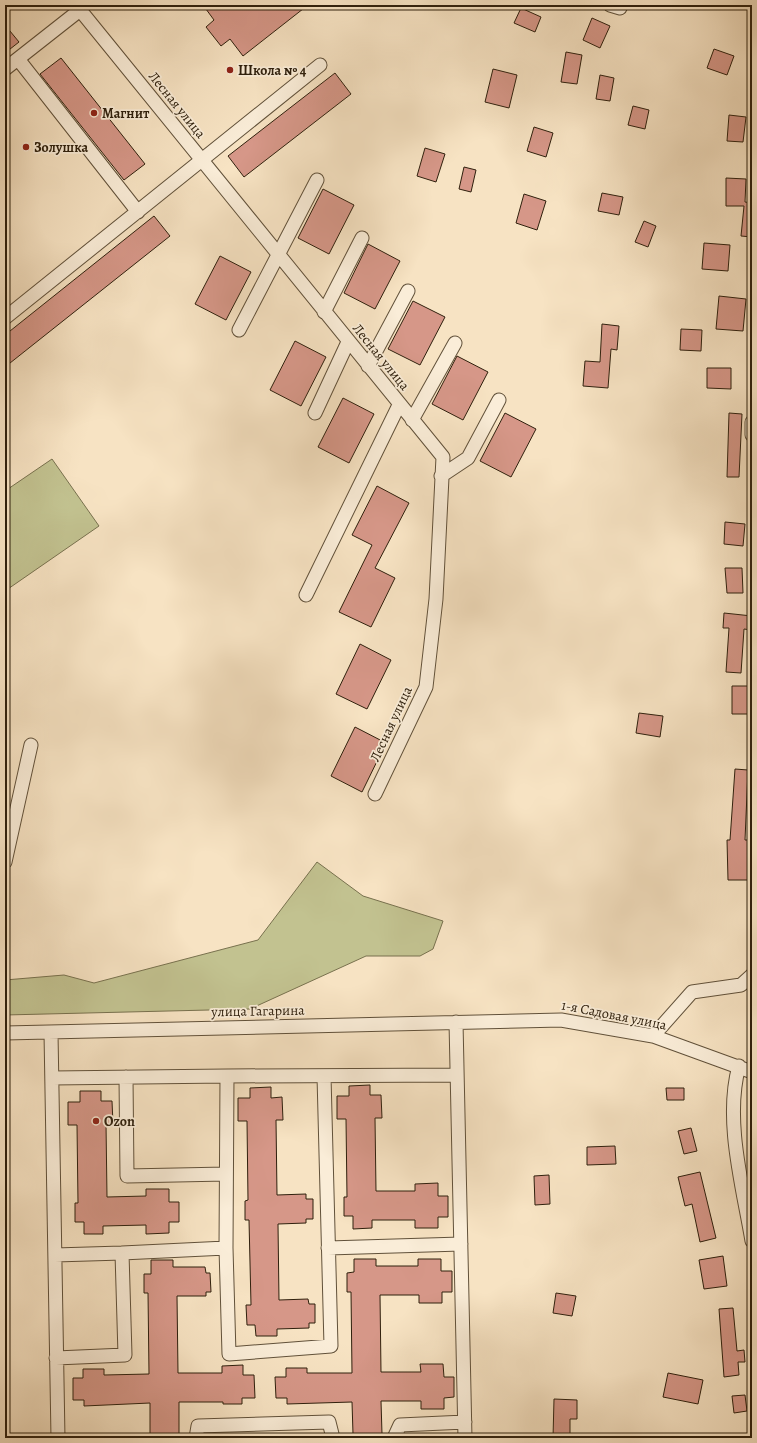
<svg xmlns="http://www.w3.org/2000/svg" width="757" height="1443" viewBox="0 0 757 1443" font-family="Alegreya,serif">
<rect width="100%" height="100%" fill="#f7e3c3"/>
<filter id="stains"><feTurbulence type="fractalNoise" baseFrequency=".005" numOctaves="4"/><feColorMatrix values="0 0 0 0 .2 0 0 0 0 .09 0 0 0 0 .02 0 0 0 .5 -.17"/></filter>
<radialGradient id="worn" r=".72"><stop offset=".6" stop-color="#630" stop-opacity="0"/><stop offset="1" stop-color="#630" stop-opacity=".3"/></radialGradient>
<!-- green -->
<path fill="#c2c290" stroke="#78714e" d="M 52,459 L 99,526 L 5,591 L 5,491 Z
M 317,862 L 363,896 L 443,921 L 433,949 L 420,956 L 366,956 L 250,1009 L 5,1015 L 5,980 L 64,975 L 94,983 L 258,940 Z"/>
<!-- building -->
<path fill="#d69788" stroke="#2f200d" d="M 203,5 L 308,5 L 243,56 L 230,39 L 221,46 L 206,27 L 214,20 Z
M 521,8 L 541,17 L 535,32 L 514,23 Z
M 592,18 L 610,26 L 600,48 L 583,40 Z
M 5,25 L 19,42 L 5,53 Z
M 714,49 L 734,56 L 727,75 L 707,68 Z
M 566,52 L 582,55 L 577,84 L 561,82 Z
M 61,58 L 145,164 L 124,180 L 40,74 Z
M 493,69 L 517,75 L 509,108 L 485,102 Z
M 335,73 L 351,94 L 244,177 L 228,156 Z
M 600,75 L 614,78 L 610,101 L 596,99 Z
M 633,106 L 649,110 L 645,129 L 628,125 Z
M 729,115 L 746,117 L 743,142 L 727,141 Z
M 534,127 L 553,133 L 546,157 L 527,151 Z
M 425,148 L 445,154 L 436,182 L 417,176 Z
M 464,167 L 476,170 L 471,192 L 459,189 Z
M 726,178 L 746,179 L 745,202 L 752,203 L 752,237 L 741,236 L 744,206 L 726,206 Z
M 323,189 L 354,205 L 329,254 L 298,238 Z
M 602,193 L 623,197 L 619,215 L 598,211 Z
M 524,194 L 546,201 L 537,230 L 516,223 Z
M 154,216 L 170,236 L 5,367 L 5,335 Z
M 644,221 L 656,226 L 648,247 L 635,242 Z
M 704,243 L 730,245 L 728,271 L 702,269 Z
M 368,244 L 400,261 L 375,309 L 344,293 Z
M 220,256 L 251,272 L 226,320 L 195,304 Z
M 719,296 L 746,299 L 743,331 L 716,329 Z
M 413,301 L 445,317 L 420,365 L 388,349 Z
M 602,324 L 619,326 L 617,350 L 611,349 L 608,388 L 583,386 L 585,361 L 600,362 Z
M 681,329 L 702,330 L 701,351 L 680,350 Z
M 295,341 L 326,357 L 301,406 L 270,390 Z
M 457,356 L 488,372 L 463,420 L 432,404 Z
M 707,368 L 731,368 L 731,389 L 707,388 Z
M 343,398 L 374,414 L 349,463 L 318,447 Z
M 505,413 L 536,429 L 511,477 L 480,461 Z
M 729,413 L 742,414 L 739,477 L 727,477 Z
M 377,486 L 409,503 L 375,568 L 395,578 L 371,627 L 339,612 L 372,545 L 352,535 Z
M 725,522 L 745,524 L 743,546 L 724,544 Z
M 725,568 L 742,568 L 743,593 L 727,593 Z
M 724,613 L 752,616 L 751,630 L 744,629 L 741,673 L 726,672 L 729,628 L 723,628 Z
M 360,644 L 391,660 L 367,709 L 336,694 Z
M 732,686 L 748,686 L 748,714 L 732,714 Z
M 639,713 L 663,716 L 660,737 L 636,733 Z
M 355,727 L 386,743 L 362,792 L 331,776 Z
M 735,769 L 748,770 L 745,840 L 750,840 L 750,880 L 728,880 L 727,840 L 730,840 Z
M 370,1085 L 370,1095 L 381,1095 L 382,1118 L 375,1118 L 376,1191 L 415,1191 L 415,1184 L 438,1183 L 438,1196 L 448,1196 L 448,1217 L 438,1217 L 438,1228 L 415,1228 L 415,1220 L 372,1220 L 372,1228 L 353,1229 L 353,1216 L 344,1216 L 344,1197 L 347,1197 L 346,1119 L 337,1119 L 337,1096 L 349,1096 L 349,1086 Z
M 271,1087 L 271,1098 L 282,1097 L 283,1120 L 276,1120 L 277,1195 L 306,1194 L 306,1199 L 313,1199 L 313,1219 L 306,1219 L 306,1223 L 278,1224 L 279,1300 L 308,1299 L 309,1304 L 315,1304 L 315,1323 L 309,1323 L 309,1328 L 277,1329 L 277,1336 L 256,1336 L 255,1325 L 247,1325 L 246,1305 L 251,1305 L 249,1220 L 245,1220 L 245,1201 L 248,1200 L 247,1121 L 238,1121 L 238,1098 L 250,1098 L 250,1088 Z
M 666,1088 L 684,1088 L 684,1100 L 667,1100 Z
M 80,1091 L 101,1091 L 101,1101 L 112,1101 L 113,1124 L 106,1124 L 107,1197 L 146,1196 L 146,1189 L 169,1189 L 169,1202 L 179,1202 L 179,1222 L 169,1222 L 169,1233 L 146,1234 L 146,1225 L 103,1226 L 103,1234 L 84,1234 L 84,1222 L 75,1222 L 75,1203 L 78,1203 L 77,1125 L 68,1125 L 68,1102 L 80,1102 Z
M 691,1128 L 697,1151 L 684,1154 L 678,1131 Z
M 615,1146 L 616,1164 L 587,1165 L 587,1147 Z
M 700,1172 L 716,1238 L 700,1242 L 692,1204 L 685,1206 L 678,1177 Z
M 549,1175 L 550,1204 L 535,1205 L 534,1176 Z
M 723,1256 L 727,1286 L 704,1289 L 699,1260 Z
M 354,1259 L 376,1259 L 376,1266 L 418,1266 L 418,1259 L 441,1259 L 441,1271 L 452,1271 L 452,1292 L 442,1292 L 442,1303 L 419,1303 L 419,1295 L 380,1295 L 381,1372 L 421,1372 L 420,1364 L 443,1364 L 444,1377 L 454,1377 L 454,1397 L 444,1398 L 444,1409 L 421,1409 L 421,1401 L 381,1401 L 382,1434 L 378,1434 L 378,1438 L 356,1438 L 356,1434 L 353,1434 L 352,1402 L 287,1404 L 287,1398 L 276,1398 L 275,1377 L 286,1377 L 286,1368 L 307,1368 L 307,1373 L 352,1373 L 351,1292 L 347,1292 L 347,1273 L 354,1272 Z
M 151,1260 L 173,1260 L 173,1267 L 205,1267 L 206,1273 L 210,1273 L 211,1292 L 206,1292 L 206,1296 L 177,1296 L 178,1373 L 222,1373 L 222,1366 L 243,1365 L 243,1375 L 254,1375 L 255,1398 L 242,1398 L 242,1404 L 223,1404 L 223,1402 L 179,1402 L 179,1435 L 175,1435 L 175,1438 L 153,1438 L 153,1435 L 150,1435 L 150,1403 L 84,1406 L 84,1400 L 73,1400 L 73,1378 L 83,1378 L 83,1369 L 104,1369 L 104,1375 L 149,1374 L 148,1293 L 144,1293 L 144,1274 L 151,1274 Z
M 556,1293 L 576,1296 L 572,1316 L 553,1313 Z
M 733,1308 L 737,1351 L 744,1350 L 745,1362 L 738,1362 L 739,1375 L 724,1377 L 719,1309 Z
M 668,1373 L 703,1380 L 698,1404 L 663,1397 Z
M 745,1395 L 747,1411 L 734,1413 L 732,1396 Z
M 554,1399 L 577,1400 L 577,1419 L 570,1419 L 570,1438 L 553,1438 Z"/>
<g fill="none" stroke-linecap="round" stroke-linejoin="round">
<!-- minor casing -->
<g stroke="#61513a" stroke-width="15">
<path id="minor" d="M 76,5 L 443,457 L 436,599 L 426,687 L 375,794
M 610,5 L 620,8
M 18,59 L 138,212
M 5,69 L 80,10
M 324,312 L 362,238
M 5,318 L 320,65
M 239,330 L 317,180
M 368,366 L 408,291
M 315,413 L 348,342
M 412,420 L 455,343
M 752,422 L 752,435
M 441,476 L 468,458 L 499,400
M 306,595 L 399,405
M 5,862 L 31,745
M 456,1022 L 465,1438
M 5,1033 L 561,1020 L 653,1036 L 752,1072
M 51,1033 L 58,1438
M 653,1036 L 692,992 L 741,985 L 752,975
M 739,1066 C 724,1120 743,1187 752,1241
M 126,1077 L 127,1176 L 226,1174
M 52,1078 L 227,1076
M 226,1248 L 229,1354 L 331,1346 L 324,1076
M 328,1248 L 461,1244
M 55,1255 L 122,1253
M 56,1358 L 125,1355 L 122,1253 L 226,1248 L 227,1076 L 457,1075
M 196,1438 L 198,1426 L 329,1422 L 333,1438
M 394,1438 L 400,1425 L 465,1422"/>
</g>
<!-- minor -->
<use href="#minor" stroke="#faedd8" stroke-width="13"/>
</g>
<!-- markers -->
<g fill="#8f2418" stroke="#faedd8" stroke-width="1.5">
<circle cx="230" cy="70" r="4"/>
<circle cx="94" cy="113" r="4"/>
<circle cx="26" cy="147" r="4"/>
<circle cx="96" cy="1121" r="4"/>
</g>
<g text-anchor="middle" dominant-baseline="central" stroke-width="3.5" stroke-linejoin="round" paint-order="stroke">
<!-- poi labels -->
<g font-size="14" font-weight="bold" fill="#2f200d" stroke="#faedd8" text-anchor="start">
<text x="238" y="70">Школа № 4</text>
<text x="102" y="113">Магнит</text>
<text x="34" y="147">Золушка</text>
<text x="104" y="1121">Ozon</text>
</g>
<!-- street labels -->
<g font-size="14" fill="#2f200d" stroke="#faedd8">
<text transform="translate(177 105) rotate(51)">Лесная улица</text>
<text transform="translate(381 357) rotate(51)">Лесная улица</text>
<text transform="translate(391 724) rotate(-65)">Лесная улица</text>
<text transform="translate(258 1011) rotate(-1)">улица Гагарина</text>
<text transform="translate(614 1015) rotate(11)">1-я Садовая улица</text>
</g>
</g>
<!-- margin -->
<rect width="757" height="1443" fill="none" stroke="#f7e3c3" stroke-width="20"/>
<rect x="6" y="6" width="745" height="1431" fill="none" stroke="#2f200d" stroke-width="2"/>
<rect x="10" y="10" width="737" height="1423" fill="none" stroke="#2f200d"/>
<rect width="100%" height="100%" filter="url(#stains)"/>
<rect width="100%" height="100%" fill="url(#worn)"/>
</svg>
